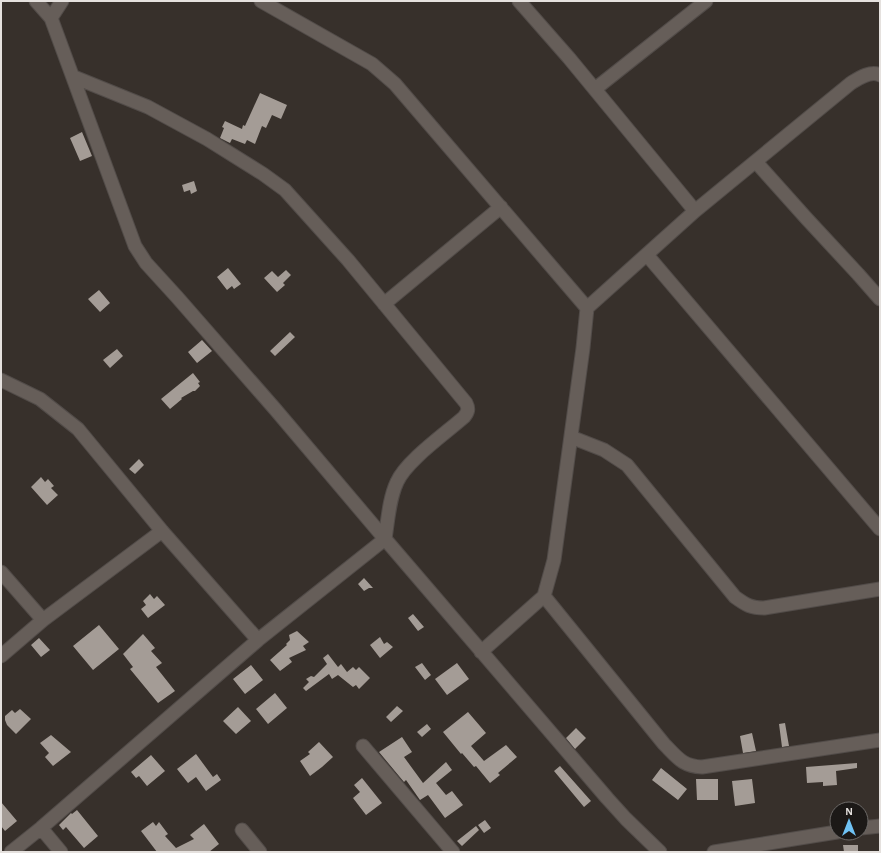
<svg xmlns="http://www.w3.org/2000/svg" width="881" height="853" viewBox="0 0 881 853" font-family="'Alegreya Sans',sans-serif">
<rect width="100%" height="100%" fill="#37302b"/>
<!-- building -->
<path fill="#a49c96" d="M 260,93 L 287,105 L 281,119 L 272,115 L 266,128 L 262,126 L 255,144 L 247,140 L 245,144 L 232,139 L 230,143 L 220,138 L 224,128 L 222,127 L 225,121 L 242,129 L 243,125 L 245,126 Z
M 82,132 L 92,156 L 80,161 L 70,138 Z
M 194,181 L 197,191 L 191,194 L 190,190 L 184,192 L 182,185 Z
M 228,268 L 241,284 L 234,289 L 232,286 L 227,290 L 217,277 Z
M 286,270 L 291,275 L 283,283 L 285,285 L 277,292 L 264,278 L 272,271 L 278,277 Z
M 99,290 L 110,303 L 100,312 L 88,299 Z
M 290,332 L 295,337 L 275,356 L 270,351 Z
M 202,340 L 212,351 L 197,363 L 188,352 Z
M 117,349 L 123,356 L 110,368 L 103,360 Z
M 193,373 L 200,382 L 198,383 L 200,386 L 195,391 L 193,391 L 181,398 L 182,399 L 170,409 L 161,399 Z
M 139,459 L 144,465 L 135,474 L 129,469 Z
M 41,477 L 45,482 L 48,479 L 54,486 L 51,488 L 58,495 L 47,505 L 31,487 Z
M 364,578 L 373,588 L 369,588 L 364,591 L 358,584 Z
M 150,594 L 154,599 L 157,596 L 165,605 L 148,618 L 141,609 L 146,605 L 143,601 Z
M 413,614 L 424,627 L 418,631 L 408,618 Z
M 99,625 L 119,649 L 93,670 L 73,646 Z
M 297,631 L 309,642 L 303,646 L 306,650 L 289,658 L 292,662 L 280,671 L 270,660 L 287,645 L 286,644 L 290,640 L 289,635 Z
M 143,634 L 155,648 L 151,651 L 162,663 L 156,667 L 175,691 L 158,703 L 130,669 L 133,667 L 123,654 Z
M 380,637 L 384,644 L 387,642 L 393,647 L 380,658 L 370,645 Z
M 39,638 L 50,650 L 41,657 L 31,645 Z
M 328,654 L 338,667 L 341,664 L 347,672 L 353,667 L 356,670 L 359,667 L 370,678 L 359,689 L 356,685 L 353,687 L 338,675 L 332,679 L 329,674 L 306,691 L 303,688 L 309,682 L 306,679 L 311,676 L 314,677 L 327,664 L 323,658 Z
M 422,663 L 431,675 L 425,680 L 415,667 Z
M 457,663 L 469,679 L 447,695 L 435,679 Z
M 251,665 L 263,680 L 245,694 L 233,679 Z
M 275,693 L 287,708 L 268,724 L 256,709 Z
M 397,706 L 403,711 L 391,722 L 386,717 Z
M 238,707 L 251,721 L 236,734 L 223,721 Z
M 20,709 L 31,719 L 16,734 L 7,725 L 5,720 L 5,716 L 12,710 L 15,713 Z
M 468,712 L 486,733 L 471,746 L 484,761 L 506,745 L 517,757 L 498,773 L 500,775 L 490,783 L 476,766 L 474,767 L 462,753 L 461,754 L 443,732 Z
M 785,723 L 789,746 L 782,747 L 779,724 Z
M 427,724 L 431,729 L 422,737 L 417,732 Z
M 576,728 L 586,738 L 575,749 L 566,738 Z
M 752,733 L 756,751 L 743,753 L 740,736 Z
M 51,735 L 71,752 L 53,766 L 45,757 L 49,753 L 40,743 Z
M 402,737 L 412,752 L 404,757 L 423,783 L 446,762 L 452,770 L 436,783 L 446,795 L 452,791 L 463,805 L 445,818 L 428,795 L 420,800 L 406,780 L 404,782 L 379,752 Z
M 319,742 L 333,757 L 322,767 L 310,776 L 300,761 L 310,754 L 308,752 Z
M 196,754 L 213,777 L 217,774 L 221,780 L 206,791 L 196,777 L 188,783 L 177,769 Z
M 151,755 L 165,771 L 147,786 L 139,776 L 136,778 L 131,772 Z
M 857,763 L 857,768 L 836,771 L 837,785 L 823,786 L 823,782 L 807,783 L 806,767 Z
M 560,766 L 591,801 L 584,807 L 554,771 Z
M 661,768 L 687,789 L 678,800 L 652,780 Z
M 362,778 L 382,803 L 366,815 L 353,798 L 360,792 L 354,785 Z
M 696,779 L 718,779 L 718,800 L 697,800 Z
M 752,779 L 755,803 L 735,806 L 732,781 Z
M 1,802 L 17,821 L 5,831 L 1,826 Z
M 77,810 L 98,836 L 84,848 L 66,827 L 63,830 L 59,825 L 71,813 L 72,814 Z
M 485,820 L 491,828 L 484,833 L 478,825 Z
M 153,822 L 156,826 L 159,822 L 168,834 L 165,836 L 176,848 L 194,839 L 190,835 L 204,824 L 219,844 L 209,852 L 157,852 L 141,831 Z
M 476,826 L 479,830 L 462,846 L 457,841 Z
M 843,845 L 858,845 L 858,852 L 844,852 Z"/>
<g fill="none" stroke-linecap="round" stroke-linejoin="round">
<!-- minor casing -->
<g stroke="#524c49" stroke-width="15">
<path id="minor" d="M 36,1 L 51,18 L 135,246 L 146,263 L 177,297 L 275,409 L 385,539
M 261,1 L 372,64 L 395,84 L 587,308
M 519,1 L 569,58 L 695,211
M 51,18 L 62,1
M 74,77 L 148,107 L 207,139 L 263,174 L 285,190 L 348,260 L 466,403 C 469,409 468,412 464,417 C 446,433 406,461 397,482 C 389,499 388,520 385,539
M 595,89 L 706,1
M 756,162 L 807,219 L 858,274 L 880,299
M 647,255 L 880,529
M 384,304 L 501,207
M 1,380 L 40,399 L 78,429 L 162,531 L 258,640
M 571,437 L 604,450 L 627,465 L 735,597 C 746,605 751,608 764,608 L 880,589
M 1,572 L 43,620
M 544,596 L 664,744 C 677,757 682,766 702,767 L 880,740
M 481,652 L 544,596 L 554,560 L 583,348 L 587,308 L 695,211 L 851,83 C 859,78 871,70 880,75
M 1,656 L 43,620 L 162,531
M 363,746 L 453,852
M 41,828 L 61,852
M 861,828 L 880,826
M 242,830 L 260,852
M 11,852 L 41,828 L 258,640 L 385,539 L 607,798 L 626,819 L 660,852
M 714,852 L 837,832"/>
</g>
<!-- minor -->
<use href="#minor" stroke="#665e59" stroke-width="13"/>
</g>
<!-- border -->
<rect width="881" height="853" fill="none" stroke="#e5e1de" stroke-width="4"/>
<!-- north arrow -->
<g transform="translate(849 821)"><circle r="19" fill="#1c1917" stroke="#6c6967"/>
<path d="M0-3L7 15L0 10L-7 15Z" fill="#6fc2f4"/>
<text y="-6" font-size="11" font-weight="bold" text-anchor="middle" fill="#e5e1de">N</text>
</g>
</svg>
